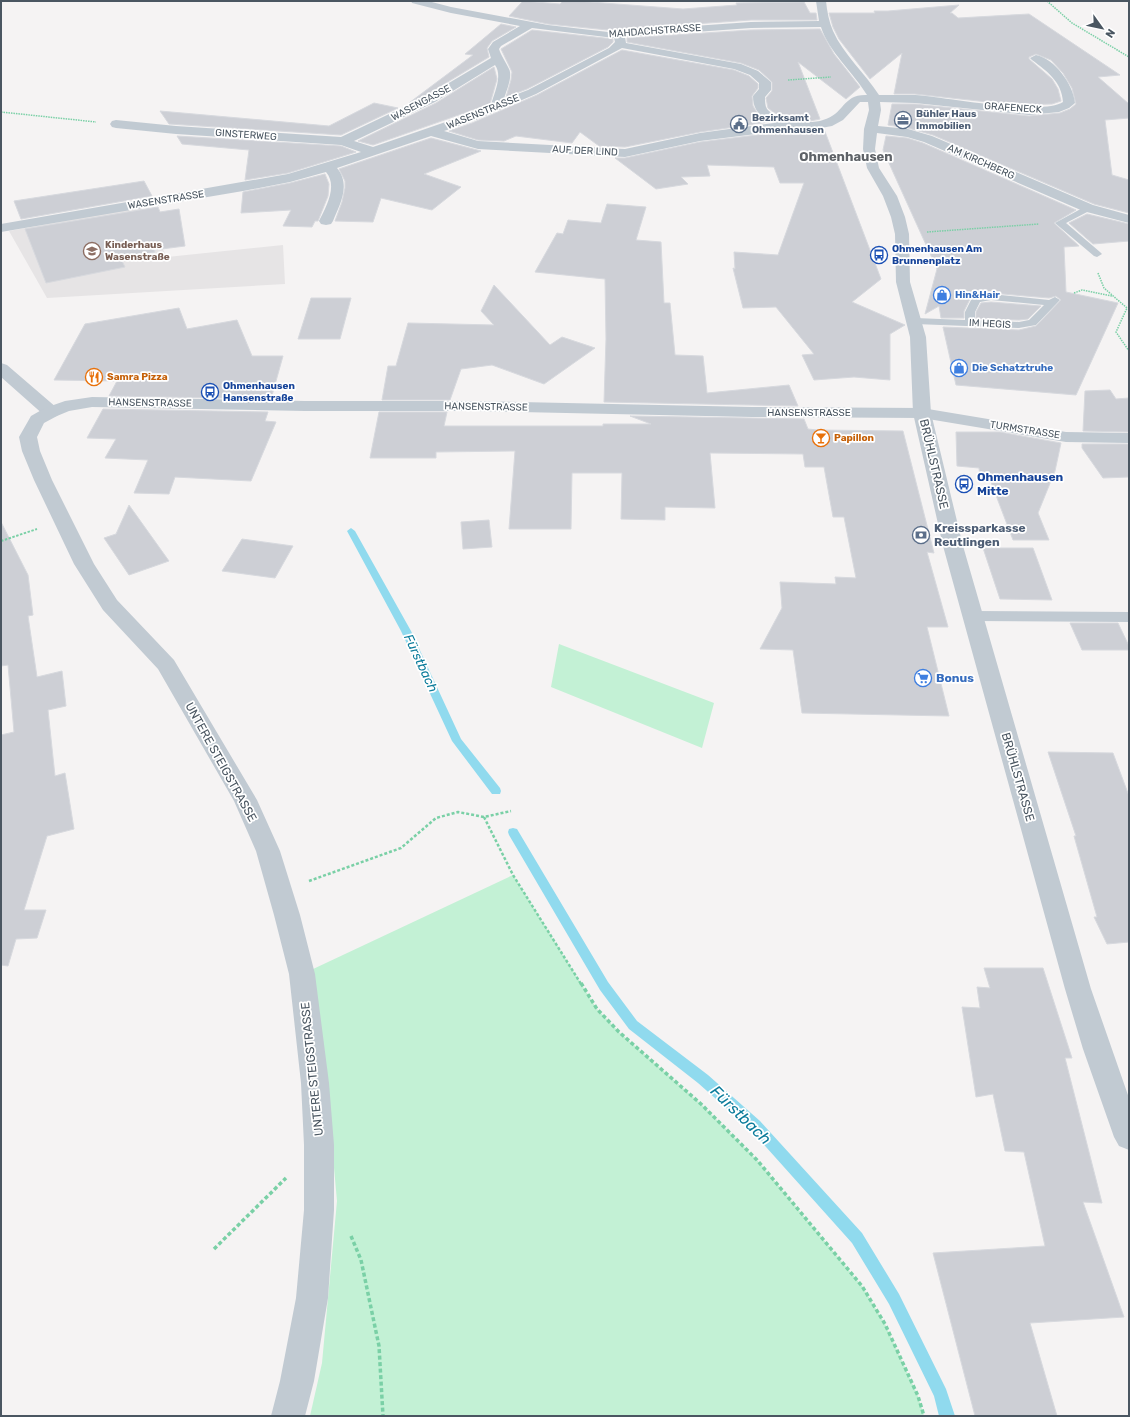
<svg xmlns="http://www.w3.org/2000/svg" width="1130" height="1417" viewBox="0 0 1130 1417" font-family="Rubik,sans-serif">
<rect width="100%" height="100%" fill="#f5f3f3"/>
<!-- education -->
<path fill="#e6e4e5" d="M 140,207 L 167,257 L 283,245 L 285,284 L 47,298 L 9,231 Z"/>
<!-- green -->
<path fill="#c3f1d5" d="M 559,644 L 714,703 L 702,748 L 551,687 Z
M 513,875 L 597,1009 L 619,1032 L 701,1104 L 757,1160 L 862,1286 L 885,1324 L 918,1396 L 924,1416 L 310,1416 L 322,1363 L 337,1201 L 323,1046 L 311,970 Z"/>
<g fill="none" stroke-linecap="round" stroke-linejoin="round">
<!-- stream -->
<path fill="#90daee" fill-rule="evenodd" d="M 351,528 L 355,531 L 411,631 L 461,739 L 500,788 L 501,791 L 500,794 L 492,794 L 452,741 L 401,631 L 347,531 Z
M 513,828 L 517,829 L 608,982 L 637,1021 L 708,1075 L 760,1121 L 862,1233 L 899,1294 L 946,1389 L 955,1416 L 939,1416 L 934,1396 L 889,1304 L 852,1243 L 750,1129 L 698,1083 L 629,1029 L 600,990 L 509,835 L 508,832 L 509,829 Z"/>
</g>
<!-- building -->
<path fill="#cdcfd5" stroke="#d7d9de" d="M 523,1 L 560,4 L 563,1 L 577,1 L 683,9 L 737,5 L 736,3 L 804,2 L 810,13 L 816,13 L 817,20 L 751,20 L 608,30 L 548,24 L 509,16 Z
M 959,5 L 950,13 L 952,13 L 958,18 L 1029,14 L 1120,75 L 1098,77 L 1129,104 L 1129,118 L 1105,120 L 1112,175 L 1129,180 L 1129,213 L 1094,204 L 933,135 L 908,128 L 888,125 L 892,104 L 915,104 L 1029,116 L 1060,113 L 1070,109 L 1076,104 L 1072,88 L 1063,73 L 1051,60 L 1036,54 L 1029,57 L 1029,59 L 1052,79 L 1058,89 L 1061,101 L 1052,104 L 1015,105 L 915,94 L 894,94 L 902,53 L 870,79 L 839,39 L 833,27 L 829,13 L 875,13 L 874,11 L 888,11 Z
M 501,24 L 516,27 L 492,41 L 487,48 L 489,57 L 426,95 L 409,103 L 473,55 L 465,54 Z
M 820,29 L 834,54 L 860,87 L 846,99 L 798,62 L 820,119 L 810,121 L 786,118 L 773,112 L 768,108 L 766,98 L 772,91 L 772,82 L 759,70 L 741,63 L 627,42 L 627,38 L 751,30 Z
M 532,30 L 613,39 L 613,42 L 608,47 L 527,89 L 506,97 L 511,80 L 512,72 L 501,49 Z
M 622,50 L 734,70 L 749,76 L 758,84 L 758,88 L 752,96 L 753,106 L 758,114 L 769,122 L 700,132 L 625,147 L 599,146 L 580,132 L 572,143 L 516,136 L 504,141 L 478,140 L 449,131 L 472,123 L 537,95 Z
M 494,67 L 497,79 L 490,104 L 373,145 L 358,141 L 436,103 Z
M 374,103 L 398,108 L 341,135 L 169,124 L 160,111 L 329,126 Z
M 786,129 L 804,130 L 824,129 L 881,279 L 852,302 L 905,325 L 890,334 L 890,380 L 854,377 L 814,380 L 802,355 L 814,354 L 776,307 L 743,308 L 733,268 L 735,269 L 734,252 L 778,255 L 804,183 L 780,183 L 774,167 L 707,165 L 710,176 L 681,177 L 688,184 L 656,189 L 615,158 L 625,158 L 700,142 L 773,133 Z
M 177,136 L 341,146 L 356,152 L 288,173 L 245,180 L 249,150 L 182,144 Z
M 886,136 L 907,138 L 923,143 L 1076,210 L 1054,223 L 1079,246 L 1064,247 L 1066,292 L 1118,303 L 1076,395 L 956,385 L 943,327 L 1019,330 L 1036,326 L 1061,300 L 1056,296 L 1049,298 L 991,293 L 971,297 L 964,311 L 964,318 L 941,318 L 939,306 L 925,314 L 937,269 L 883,150 Z
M 431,138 L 481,151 L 424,174 L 461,187 L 432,210 L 381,198 L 373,222 L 335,221 L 342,202 L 345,188 L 345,181 L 339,169 Z
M 325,174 L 329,184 L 328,196 L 318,221 L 315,221 L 312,227 L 283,226 L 291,210 L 241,213 L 243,192 L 290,183 Z
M 144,181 L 152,196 L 21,219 L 14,201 Z
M 607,204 L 646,207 L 636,240 L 661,242 L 664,303 L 670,303 L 675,355 L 703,356 L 707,393 L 789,385 L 798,406 L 604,402 L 606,339 L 605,279 L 535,272 L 557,233 L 563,234 L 568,220 L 601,223 Z
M 158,207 L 160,212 L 179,209 L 185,246 L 154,250 L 155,252 L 121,259 L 125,267 L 46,283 L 25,229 Z
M 1087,214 L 1129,224 L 1129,241 L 1093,244 L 1069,223 Z
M 494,285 L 550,345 L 562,337 L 595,348 L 544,384 L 492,365 L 461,369 L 450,400 L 382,400 L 388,366 L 396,366 L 408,323 L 494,325 L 481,311 Z
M 311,298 L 351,298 L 340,339 L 298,339 Z
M 991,302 L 1041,306 L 1028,319 L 1019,320 L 976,319 L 976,312 L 981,303 Z
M 179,308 L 187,329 L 237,320 L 252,356 L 283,356 L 271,399 L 109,396 L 117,381 L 54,380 L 85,324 Z
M 1110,390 L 1116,399 L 1129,398 L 1129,432 L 1083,431 L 1085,391 Z
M 103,409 L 268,412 L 265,421 L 276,422 L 251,481 L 175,477 L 169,494 L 134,493 L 148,460 L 105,458 L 116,439 L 87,438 Z
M 379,412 L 447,412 L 444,426 L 603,426 L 603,424 L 651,424 L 630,416 L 804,419 L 808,429 L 817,430 L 903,431 L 934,553 L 927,552 L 948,627 L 927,627 L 949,716 L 802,713 L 793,650 L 760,649 L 782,608 L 780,582 L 836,584 L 835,577 L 856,578 L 844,517 L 833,517 L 824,467 L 805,467 L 803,454 L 710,453 L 715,508 L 665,507 L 665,520 L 621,519 L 622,473 L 572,473 L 571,529 L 509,529 L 515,451 L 436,452 L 436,458 L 370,458 Z
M 956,432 L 1000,432 L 1061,443 L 1055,471 L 1038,513 L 1049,540 L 1013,540 L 989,477 L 980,477 L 979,468 L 957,466 Z
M 1082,444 L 1129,444 L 1129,477 L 1103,478 L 1082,448 Z
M 129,505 L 169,561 L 129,575 L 104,538 L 116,534 Z
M 489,520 L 492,547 L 463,549 L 461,522 Z
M 1,522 L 28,575 L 33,615 L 28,616 L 37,677 L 62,671 L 66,706 L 48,710 L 55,776 L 65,773 L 74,829 L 47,836 L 24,910 L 46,910 L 37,938 L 16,939 L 8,966 L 1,965 L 1,735 L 14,732 L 8,665 L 1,666 Z
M 242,539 L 293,546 L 275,578 L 222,571 Z
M 983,548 L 1033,548 L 1052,600 L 1000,599 Z
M 1070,623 L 1118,623 L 1129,646 L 1129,650 L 1082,650 Z
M 1048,752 L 1113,753 L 1129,796 L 1129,942 L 1107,944 L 1094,917 L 1097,917 L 1074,836 L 1076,836 Z
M 984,968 L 1043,968 L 1072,1058 L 1065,1058 L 1102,1203 L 1083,1202 L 1124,1317 L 1030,1323 L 1057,1416 L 975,1416 L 933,1253 L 1045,1246 L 1024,1152 L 1005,1151 L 993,1094 L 976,1097 L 962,1007 L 980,1008 L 977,987 L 990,988 Z"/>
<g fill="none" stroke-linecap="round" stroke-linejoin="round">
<!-- path-far3 -->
<path stroke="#7ad0a6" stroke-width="1.5" stroke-dasharray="1.5 1" stroke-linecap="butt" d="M 1047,1 L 1072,23 L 1129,57
M 788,80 L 831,77
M 1,112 L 96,122
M 927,232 L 1039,224
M 1098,273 L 1104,288 L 1127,308 L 1116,332 L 1129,351
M 1074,293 L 1082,290 L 1112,296"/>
<!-- path-far2 -->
<path stroke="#7ad0a6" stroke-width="2" stroke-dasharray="2.5 1.5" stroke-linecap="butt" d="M 1,541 L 37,529"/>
<!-- path-far1 -->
<path stroke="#7ad0a6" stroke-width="2.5" stroke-dasharray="3 2" stroke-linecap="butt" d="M 484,817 L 513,875 L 581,984
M 309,881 L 401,848 L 436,818 L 458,812 L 484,817 L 511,811"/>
<!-- path -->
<path stroke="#7ad0a6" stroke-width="3.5" stroke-dasharray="4 2.5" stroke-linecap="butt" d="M 581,983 L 597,1009 L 619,1032 L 701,1104 L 757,1160 L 862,1286 L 885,1324 L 918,1396 L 924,1416
M 351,1236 L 361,1260 L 379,1346 L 383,1416
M 214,1249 L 286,1178"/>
<!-- service -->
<path fill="#c1cad2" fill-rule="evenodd" d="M 1088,205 L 1091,206 L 1093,208 L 1091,210 L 1066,223 L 1100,252 L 1102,254 L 1097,257 L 1094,256 L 1055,223 Z
M 991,294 L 1049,300 L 1055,297 L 1060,300 L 1036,325 L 1019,328 L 915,324 L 910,321 L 915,318 L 965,320 L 965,312 L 972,298 ZM 991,300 L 1044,305 L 1029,320 L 1019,322 L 975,320 L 975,312 L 980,302 Z
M 973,611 L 1129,612 L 1129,622 L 973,621 L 968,619 L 966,616 L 968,613 Z"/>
<!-- minor -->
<path fill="#c1cad2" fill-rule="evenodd" d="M 411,1 L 428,1 L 451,7 L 548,25 L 608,32 L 751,22 L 819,21 L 816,1 L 826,1 C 827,11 829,22 833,31 C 843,54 865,73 879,95 C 891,95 903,95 915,95 C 944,97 1043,116 1063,102 C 1062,82 1047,71 1032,60 L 1030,58 L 1036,55 C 1055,59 1073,84 1075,103 L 1069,108 L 1059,112 L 1029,115 L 915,103 L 880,102 L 881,110 L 878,126 L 908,129 L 932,136 L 1093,205 L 1129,215 L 1129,223 L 1083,211 L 924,142 L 907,137 L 877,133 L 875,149 L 879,168 L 897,196 L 905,217 L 909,234 L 910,282 L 926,337 L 931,413 L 963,546 L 1091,989 L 1129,1098 L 1129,1150 L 1119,1146 L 1114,1137 L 1083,1049 L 1065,989 L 943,546 L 913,413 L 910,337 L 896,282 L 895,234 L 891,217 L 883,196 L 867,168 L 863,149 L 864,129 L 869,110 L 868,102 L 860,102 L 843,120 L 832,126 L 821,128 L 804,129 L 786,127 L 773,132 L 700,141 L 625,157 L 478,149 L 431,136 L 337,168 C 351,185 340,204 333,221 L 331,224 L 326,225 L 321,224 L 319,221 C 326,207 338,186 326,172 L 290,182 L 243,191 L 1,232 L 1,224 L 288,174 L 361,152 L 341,145 L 176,134 L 116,128 L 112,127 L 110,124 L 112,121 L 116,120 L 176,126 L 341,137 L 427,96 L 491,58 L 488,49 L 493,42 L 520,26 L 451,13 L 412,3 ZM 821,27 C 829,52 853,72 867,95 C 842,94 845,114 823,120 C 810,125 777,121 767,109 C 765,106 765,101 765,97 L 771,90 L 771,82 L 758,71 L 741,64 L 626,43 L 625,37 L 751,28 ZM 532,28 L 614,38 L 615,42 L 609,48 L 528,90 L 504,99 C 506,91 513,77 509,69 C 506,62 501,56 499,49 L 501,46 ZM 622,48 L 734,69 L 750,75 L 759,83 L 759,89 L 753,96 C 753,111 761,117 774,123 L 700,133 L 625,149 L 478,141 L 444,131 L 471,122 L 536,94 ZM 495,65 C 503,76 494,93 491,105 L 463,116 L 373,147 L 354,141 L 435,102 Z
M 1,363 L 7,365 L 57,408 L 60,412 L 57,416 L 51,417 L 45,416 L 1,377 Z"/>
<!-- tertiary -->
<path fill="#c1cad2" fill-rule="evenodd" d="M 92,397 L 305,401 L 475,401 L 752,407 L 922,408 L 1066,432 L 1129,433 L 1129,443 L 1066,442 L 922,418 L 752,417 L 475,411 L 305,411 L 92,407 L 69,411 L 57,416 L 44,423 L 37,437 L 40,451 L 52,480 L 94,564 L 117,600 L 174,660 L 257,800 L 280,851 L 300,915 L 315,974 L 329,1083 L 334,1145 L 334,1210 L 328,1298 L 314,1381 L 305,1416 L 271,1416 L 280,1381 L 296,1298 L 304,1210 L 304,1145 L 301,1083 L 289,974 L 274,915 L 256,851 L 234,801 L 158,669 L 103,610 L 74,564 L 34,480 L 22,451 L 19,437 L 31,416 L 45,408 L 65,401 Z"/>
</g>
<!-- icons -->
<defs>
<g id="office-ring" transform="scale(0.9)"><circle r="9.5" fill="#fff" stroke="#5c6f8a" stroke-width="1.5"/><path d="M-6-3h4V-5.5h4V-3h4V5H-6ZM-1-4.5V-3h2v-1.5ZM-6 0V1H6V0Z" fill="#5c6f8a"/></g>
<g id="civic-ring" transform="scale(0.9)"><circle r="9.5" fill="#fff" stroke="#5c6f8a" stroke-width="1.5"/><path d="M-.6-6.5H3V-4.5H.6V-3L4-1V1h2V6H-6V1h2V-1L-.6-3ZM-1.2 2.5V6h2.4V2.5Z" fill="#5c6f8a"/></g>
<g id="school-ring" transform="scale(0.9)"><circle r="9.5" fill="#fff" stroke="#8d6e63" stroke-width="1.5"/><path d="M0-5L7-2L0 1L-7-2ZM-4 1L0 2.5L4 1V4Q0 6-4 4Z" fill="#8d6e63"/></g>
<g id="bus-ring" transform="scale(0.9)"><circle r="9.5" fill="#fff" stroke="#1a4fb4" stroke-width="1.5"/><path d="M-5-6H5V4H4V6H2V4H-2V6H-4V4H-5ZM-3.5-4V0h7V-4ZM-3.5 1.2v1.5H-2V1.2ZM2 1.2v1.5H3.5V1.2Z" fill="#1a4fb4"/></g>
<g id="shop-ring" transform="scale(0.9)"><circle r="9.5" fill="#fff" stroke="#3f7fe0" stroke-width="1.5"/><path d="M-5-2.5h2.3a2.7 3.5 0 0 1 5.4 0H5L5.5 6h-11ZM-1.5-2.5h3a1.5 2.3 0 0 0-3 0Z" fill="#3f7fe0"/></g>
<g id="restaurant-ring" transform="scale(0.9)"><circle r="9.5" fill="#fff" stroke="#e8710a" stroke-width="1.5"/><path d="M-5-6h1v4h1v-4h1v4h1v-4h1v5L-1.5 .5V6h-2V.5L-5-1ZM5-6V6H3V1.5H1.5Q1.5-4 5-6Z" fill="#e8710a"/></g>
<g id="bar-ring" transform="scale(0.9)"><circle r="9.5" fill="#fff" stroke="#e8710a" stroke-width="1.5"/><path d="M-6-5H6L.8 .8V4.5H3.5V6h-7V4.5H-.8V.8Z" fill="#e8710a"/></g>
<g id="bank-ring" transform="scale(0.9)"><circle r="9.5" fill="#fff" stroke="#5c6f8a" stroke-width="1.5"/><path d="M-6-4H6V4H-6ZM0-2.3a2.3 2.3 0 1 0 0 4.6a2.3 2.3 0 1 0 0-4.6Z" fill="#5c6f8a"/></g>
<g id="supermarket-ring" transform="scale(0.9)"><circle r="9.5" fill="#fff" stroke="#3f7fe0" stroke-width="1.5"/><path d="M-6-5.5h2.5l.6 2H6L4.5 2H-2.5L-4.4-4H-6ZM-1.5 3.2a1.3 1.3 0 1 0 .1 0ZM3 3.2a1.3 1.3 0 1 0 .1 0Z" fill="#3f7fe0"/></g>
</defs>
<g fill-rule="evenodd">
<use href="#office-ring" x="903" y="120"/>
<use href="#civic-ring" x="739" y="124"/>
<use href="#school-ring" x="92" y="251"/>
<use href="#bus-ring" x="879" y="255"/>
<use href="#shop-ring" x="942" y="295"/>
<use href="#shop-ring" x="959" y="368"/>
<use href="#restaurant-ring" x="94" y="377"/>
<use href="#bus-ring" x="210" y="392"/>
<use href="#bar-ring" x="821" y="438"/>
<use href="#bus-ring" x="964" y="484"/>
<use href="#bank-ring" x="921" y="535"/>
<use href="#supermarket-ring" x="923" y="678"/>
</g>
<g text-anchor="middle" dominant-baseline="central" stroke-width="3.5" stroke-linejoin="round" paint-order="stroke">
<!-- far-street labels -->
<g font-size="10" fill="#4a5661" stroke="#fff">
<text transform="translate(655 31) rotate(-4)">MAHDACHSTRASSE</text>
<text transform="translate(421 103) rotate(-28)">WASENGASSE</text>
<text transform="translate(1013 108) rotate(4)">GRAFENECK</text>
<text transform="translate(483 112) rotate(-22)">WASENSTRASSE</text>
<text transform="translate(246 135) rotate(4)">GINSTERWEG</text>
<text transform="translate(585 151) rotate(3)">AUF DER LIND</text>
<text transform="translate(981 162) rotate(24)">AM KIRCHBERG</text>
<text transform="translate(166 200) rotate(-9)">WASENSTRASSE</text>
<text transform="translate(990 324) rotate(3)">IM HEGIS</text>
<text transform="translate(150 403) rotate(1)">HANSENSTRASSE</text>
<text transform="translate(486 407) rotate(1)">HANSENSTRASSE</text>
<text x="809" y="413">HANSENSTRASSE</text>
<text transform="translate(1025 430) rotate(9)">TURMSTRASSE</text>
</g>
<!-- far-service labels -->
<g font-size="10" font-weight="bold" fill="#4e5e75" stroke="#fff" text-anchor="start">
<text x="916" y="114">Bühler Haus<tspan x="916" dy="12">Immobilien</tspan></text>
<text x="752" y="118">Bezirksamt<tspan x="752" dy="12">Ohmenhausen</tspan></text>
</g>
<!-- far-education labels -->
<g font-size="10" font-weight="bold" fill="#785e54" stroke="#fff" text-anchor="start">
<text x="105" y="245">Kinderhaus<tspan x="105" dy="12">Wasenstraße</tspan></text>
</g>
<!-- far-transit labels -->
<g font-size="10" font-weight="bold" fill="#164399" stroke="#fff" text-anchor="start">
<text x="892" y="249">Ohmenhausen Am<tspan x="892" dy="12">Brunnenplatz</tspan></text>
<text x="223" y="386">Ohmenhausen<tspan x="223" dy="12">Hansenstraße</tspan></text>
</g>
<!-- far-shop labels -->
<g font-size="10" font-weight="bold" fill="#366cbe" stroke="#fff" text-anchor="start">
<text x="955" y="295">Hin&amp;Hair</text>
<text x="972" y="368">Die Schatztruhe</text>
</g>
<!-- far-food labels -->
<g font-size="10" font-weight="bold" fill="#c56008" stroke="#fff" text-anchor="start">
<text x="107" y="377">Samra Pizza</text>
<text x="834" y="438">Papillon</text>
</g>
<!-- street labels -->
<g font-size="12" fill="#4a5661" stroke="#fff">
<text transform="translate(934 464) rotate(77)">BRÜHLSTRASSE</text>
<text transform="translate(221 762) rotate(61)">UNTERE STEIGSTRASSE</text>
<text transform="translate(1018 777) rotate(74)">BRÜHLSTRASSE</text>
<text transform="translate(312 1069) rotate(-96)">UNTERE STEIGSTRASSE</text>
</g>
<!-- transit labels -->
<g font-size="12" font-weight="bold" fill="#164399" stroke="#fff" text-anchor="start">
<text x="977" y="477">Ohmenhausen<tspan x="977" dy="14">Mitte</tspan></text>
</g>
<!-- service labels -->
<g font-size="12" font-weight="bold" fill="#4e5e75" stroke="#fff" text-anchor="start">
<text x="934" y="528">Kreissparkasse<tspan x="934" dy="14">Reutlingen</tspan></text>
</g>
<!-- shop labels -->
<g font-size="12" font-weight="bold" fill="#366cbe" stroke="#fff" text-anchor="start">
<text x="936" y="678">Bonus</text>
</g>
<!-- far-district labels -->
<g font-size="13" font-weight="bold" fill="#5f6368" stroke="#fff">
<text x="846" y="156">Ohmenhausen</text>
</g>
<!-- water labels -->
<g font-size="13" font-style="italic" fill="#0c7c9b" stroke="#fff">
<text transform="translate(421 663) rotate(65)">Fürstbach</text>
</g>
<!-- near-water labels -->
<g font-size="16" font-style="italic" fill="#0c7c9b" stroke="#fff">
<text transform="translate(741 1115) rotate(44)">Fürstbach</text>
</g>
</g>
<!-- border -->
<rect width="1130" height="1417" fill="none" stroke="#4a5661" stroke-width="4"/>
<!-- north arrow -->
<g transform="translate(1102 28) rotate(123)" stroke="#ffffff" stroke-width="3" paint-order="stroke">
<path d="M0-3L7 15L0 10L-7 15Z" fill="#4a5661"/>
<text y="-6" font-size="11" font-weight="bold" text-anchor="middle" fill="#4a5661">N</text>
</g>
</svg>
